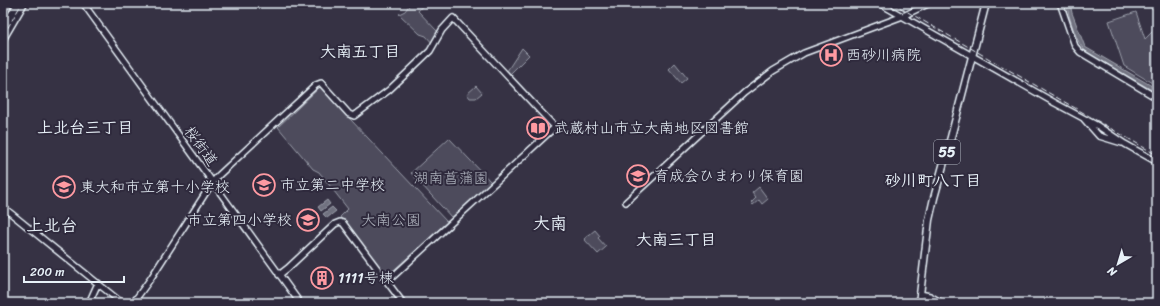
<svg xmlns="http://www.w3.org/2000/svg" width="1160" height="306" viewBox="0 0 1160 306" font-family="Sriracha,'Klee One',sans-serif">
<rect width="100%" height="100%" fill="#363244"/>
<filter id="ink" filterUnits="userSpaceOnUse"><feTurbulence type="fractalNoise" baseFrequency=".025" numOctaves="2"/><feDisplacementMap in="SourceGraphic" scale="8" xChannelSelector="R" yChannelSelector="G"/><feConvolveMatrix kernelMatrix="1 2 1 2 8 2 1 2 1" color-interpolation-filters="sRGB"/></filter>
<g filter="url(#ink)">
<!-- green -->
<path fill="#4d4b5c" stroke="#9a9eaa" d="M 411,3 L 425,3 L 418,11 L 438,32 L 433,44 L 426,36 L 420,34 L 399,14 L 405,11 Z
M 1136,12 L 1145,39 L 1157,27 L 1157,86 L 1124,66 L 1109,21 Z
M 522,48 L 529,55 L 510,74 L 507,71 Z
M 675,63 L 687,78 L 681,83 L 669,69 Z
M 476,86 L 482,93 L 476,98 L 470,98 L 467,94 Z
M 320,87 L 447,222 L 386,277 L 340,217 L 348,209 L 319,172 L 313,169 L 278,127 Z
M 449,138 L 491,182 L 452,218 L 411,173 Z
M 759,187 L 768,199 L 762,204 L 759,200 L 753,205 L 751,203 L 756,198 L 752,193 Z
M 595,230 L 600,236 L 598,238 L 606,247 L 598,254 L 584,239 Z"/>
<!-- water -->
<path fill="#70717f" stroke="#a0a4af" d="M 1066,3 L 1070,3 L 1072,13 L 1085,47 L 1157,89 L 1157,93 L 1088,53 C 1075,44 1070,18 1066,3 Z
M 327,200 L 330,204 L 321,211 L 318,207 Z
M 332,207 L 336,211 L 327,218 L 323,214 Z"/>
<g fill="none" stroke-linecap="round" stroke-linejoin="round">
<!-- minor casing -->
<g stroke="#e8f1f8" stroke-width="8">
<path id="minor" d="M 83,3 L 300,303
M 879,3 L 1055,103 L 1098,126 L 1125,144 L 1157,162
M 1060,3 L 1075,46 L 1080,52 L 1157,98
M 1084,119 L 1099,136 L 1122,143
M 626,202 L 744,93 L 773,71 L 804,53 L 903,16 L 930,3
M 3,207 L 122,303
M 279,275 L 288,268 L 335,224 L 340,222 L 343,223 L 403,303
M 920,294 L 930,296 L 942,303
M 89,303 L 98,283
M 133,303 L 151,278 L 212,183 L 219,175 L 316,85 L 321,83 L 349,114 L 354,116 L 389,90 L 407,73 L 430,51 L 442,30 L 453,18 L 555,127 L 449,225 L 387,282"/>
</g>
<!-- major casing -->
<g stroke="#e8f1f8" stroke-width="9">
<path id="major" d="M 3,30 L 18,3
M 3,39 L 24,3
M 919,303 L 929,220 L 934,198 L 951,137 L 986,3"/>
</g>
<!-- minor -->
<use href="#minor" stroke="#2f2a3d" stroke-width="5"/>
<!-- major -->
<use href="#major" stroke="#2f2a3d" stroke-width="6"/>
<!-- rail -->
<path stroke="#e8f1f8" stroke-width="1" stroke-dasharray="6 3" stroke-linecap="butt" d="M 892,3 L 1157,155
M 3,36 L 22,3"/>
</g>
</g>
<!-- icons -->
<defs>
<g id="hospital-ring" transform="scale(1.15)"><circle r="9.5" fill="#2f2a3d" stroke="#ff9aa2" stroke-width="1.5"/><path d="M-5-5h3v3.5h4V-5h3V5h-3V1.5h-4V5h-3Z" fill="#ff9aa2"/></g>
<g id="library-ring" transform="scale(1.15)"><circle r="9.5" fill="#2f2a3d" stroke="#ff9aa2" stroke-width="1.5"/><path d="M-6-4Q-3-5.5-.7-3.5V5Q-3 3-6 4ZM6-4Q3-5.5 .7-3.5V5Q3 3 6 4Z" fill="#ff9aa2"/></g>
<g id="school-ring" transform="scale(1.15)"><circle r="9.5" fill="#2f2a3d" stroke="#ff9aa2" stroke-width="1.5"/><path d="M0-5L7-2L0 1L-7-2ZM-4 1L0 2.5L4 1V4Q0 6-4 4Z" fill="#ff9aa2"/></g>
<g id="building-ring" transform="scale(1.15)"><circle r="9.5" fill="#2f2a3d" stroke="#ff9aa2" stroke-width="1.5"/><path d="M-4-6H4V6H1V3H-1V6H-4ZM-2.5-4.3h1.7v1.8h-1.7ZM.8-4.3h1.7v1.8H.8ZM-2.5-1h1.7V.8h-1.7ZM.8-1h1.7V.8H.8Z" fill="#ff9aa2"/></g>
</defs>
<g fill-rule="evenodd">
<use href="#hospital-ring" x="831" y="55"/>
<use href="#library-ring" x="538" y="128"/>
<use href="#school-ring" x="638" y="176"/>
<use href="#school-ring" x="264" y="185"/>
<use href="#school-ring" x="64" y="187"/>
<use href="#school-ring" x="308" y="220"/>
<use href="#building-ring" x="322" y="278"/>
</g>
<g text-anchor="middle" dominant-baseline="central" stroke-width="4" stroke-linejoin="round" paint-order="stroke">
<!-- shield labels -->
<rect fill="#2f2a3d" stroke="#b0b5c0" stroke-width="1" x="934" y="140" width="26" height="24" rx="3"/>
<g font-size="14" font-weight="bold" fill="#e8f1f8">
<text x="947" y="152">55</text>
</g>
<!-- poi labels -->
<g font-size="15" fill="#e8f1f8" stroke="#2f2a3d" text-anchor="start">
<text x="846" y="55">西砂川病院</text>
<text x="554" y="128">武蔵村山市立大南地区図書館</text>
<text x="654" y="176">育成会ひまわり保育園</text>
<text x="280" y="185">市立第二中学校</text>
<text x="80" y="187">東大和市立第十小学校</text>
<text x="292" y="220" text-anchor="end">市立第四小学校</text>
<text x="338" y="278">1111号棟</text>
</g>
<!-- street labels -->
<g font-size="15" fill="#e8f1f8" stroke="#2f2a3d">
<text transform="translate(201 146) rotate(54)">桜街道</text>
</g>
<!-- park labels -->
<g font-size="15" fill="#b2b7c1" stroke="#2f2a3d">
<text x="451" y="178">湖南菖蒲園</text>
<text x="391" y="220">大南公園</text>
</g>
<!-- neighbourhood labels -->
<g font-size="16" font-weight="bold" fill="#e8f1f8" stroke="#2f2a3d">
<text x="360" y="51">大南五丁目</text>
<text x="85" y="127">上北台三丁目</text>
<text x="933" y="180">砂川町八丁目</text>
<text x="676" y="239">大南三丁目</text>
</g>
<!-- quarter labels -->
<g font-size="17" font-weight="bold" fill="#e8f1f8" stroke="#2f2a3d">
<text x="550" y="223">大南</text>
<text x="52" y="225">上北台</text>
</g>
</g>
<!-- margin -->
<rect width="1160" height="306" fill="none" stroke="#2f2a3d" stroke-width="16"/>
<rect x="8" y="8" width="1144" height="290" fill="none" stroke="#e8f1f8" stroke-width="1.5" filter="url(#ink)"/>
<!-- north arrow -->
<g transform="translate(1118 264) rotate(218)" stroke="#2f2a3d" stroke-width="3" paint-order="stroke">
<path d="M0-3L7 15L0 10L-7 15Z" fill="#e8f1f8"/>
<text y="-6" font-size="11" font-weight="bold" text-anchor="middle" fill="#e8f1f8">N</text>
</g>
<!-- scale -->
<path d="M24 276v6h100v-6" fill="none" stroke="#e8f1f8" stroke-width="2"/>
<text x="30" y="276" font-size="12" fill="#e8f1f8" stroke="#2f2a3d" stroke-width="3" paint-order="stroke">200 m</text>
</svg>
